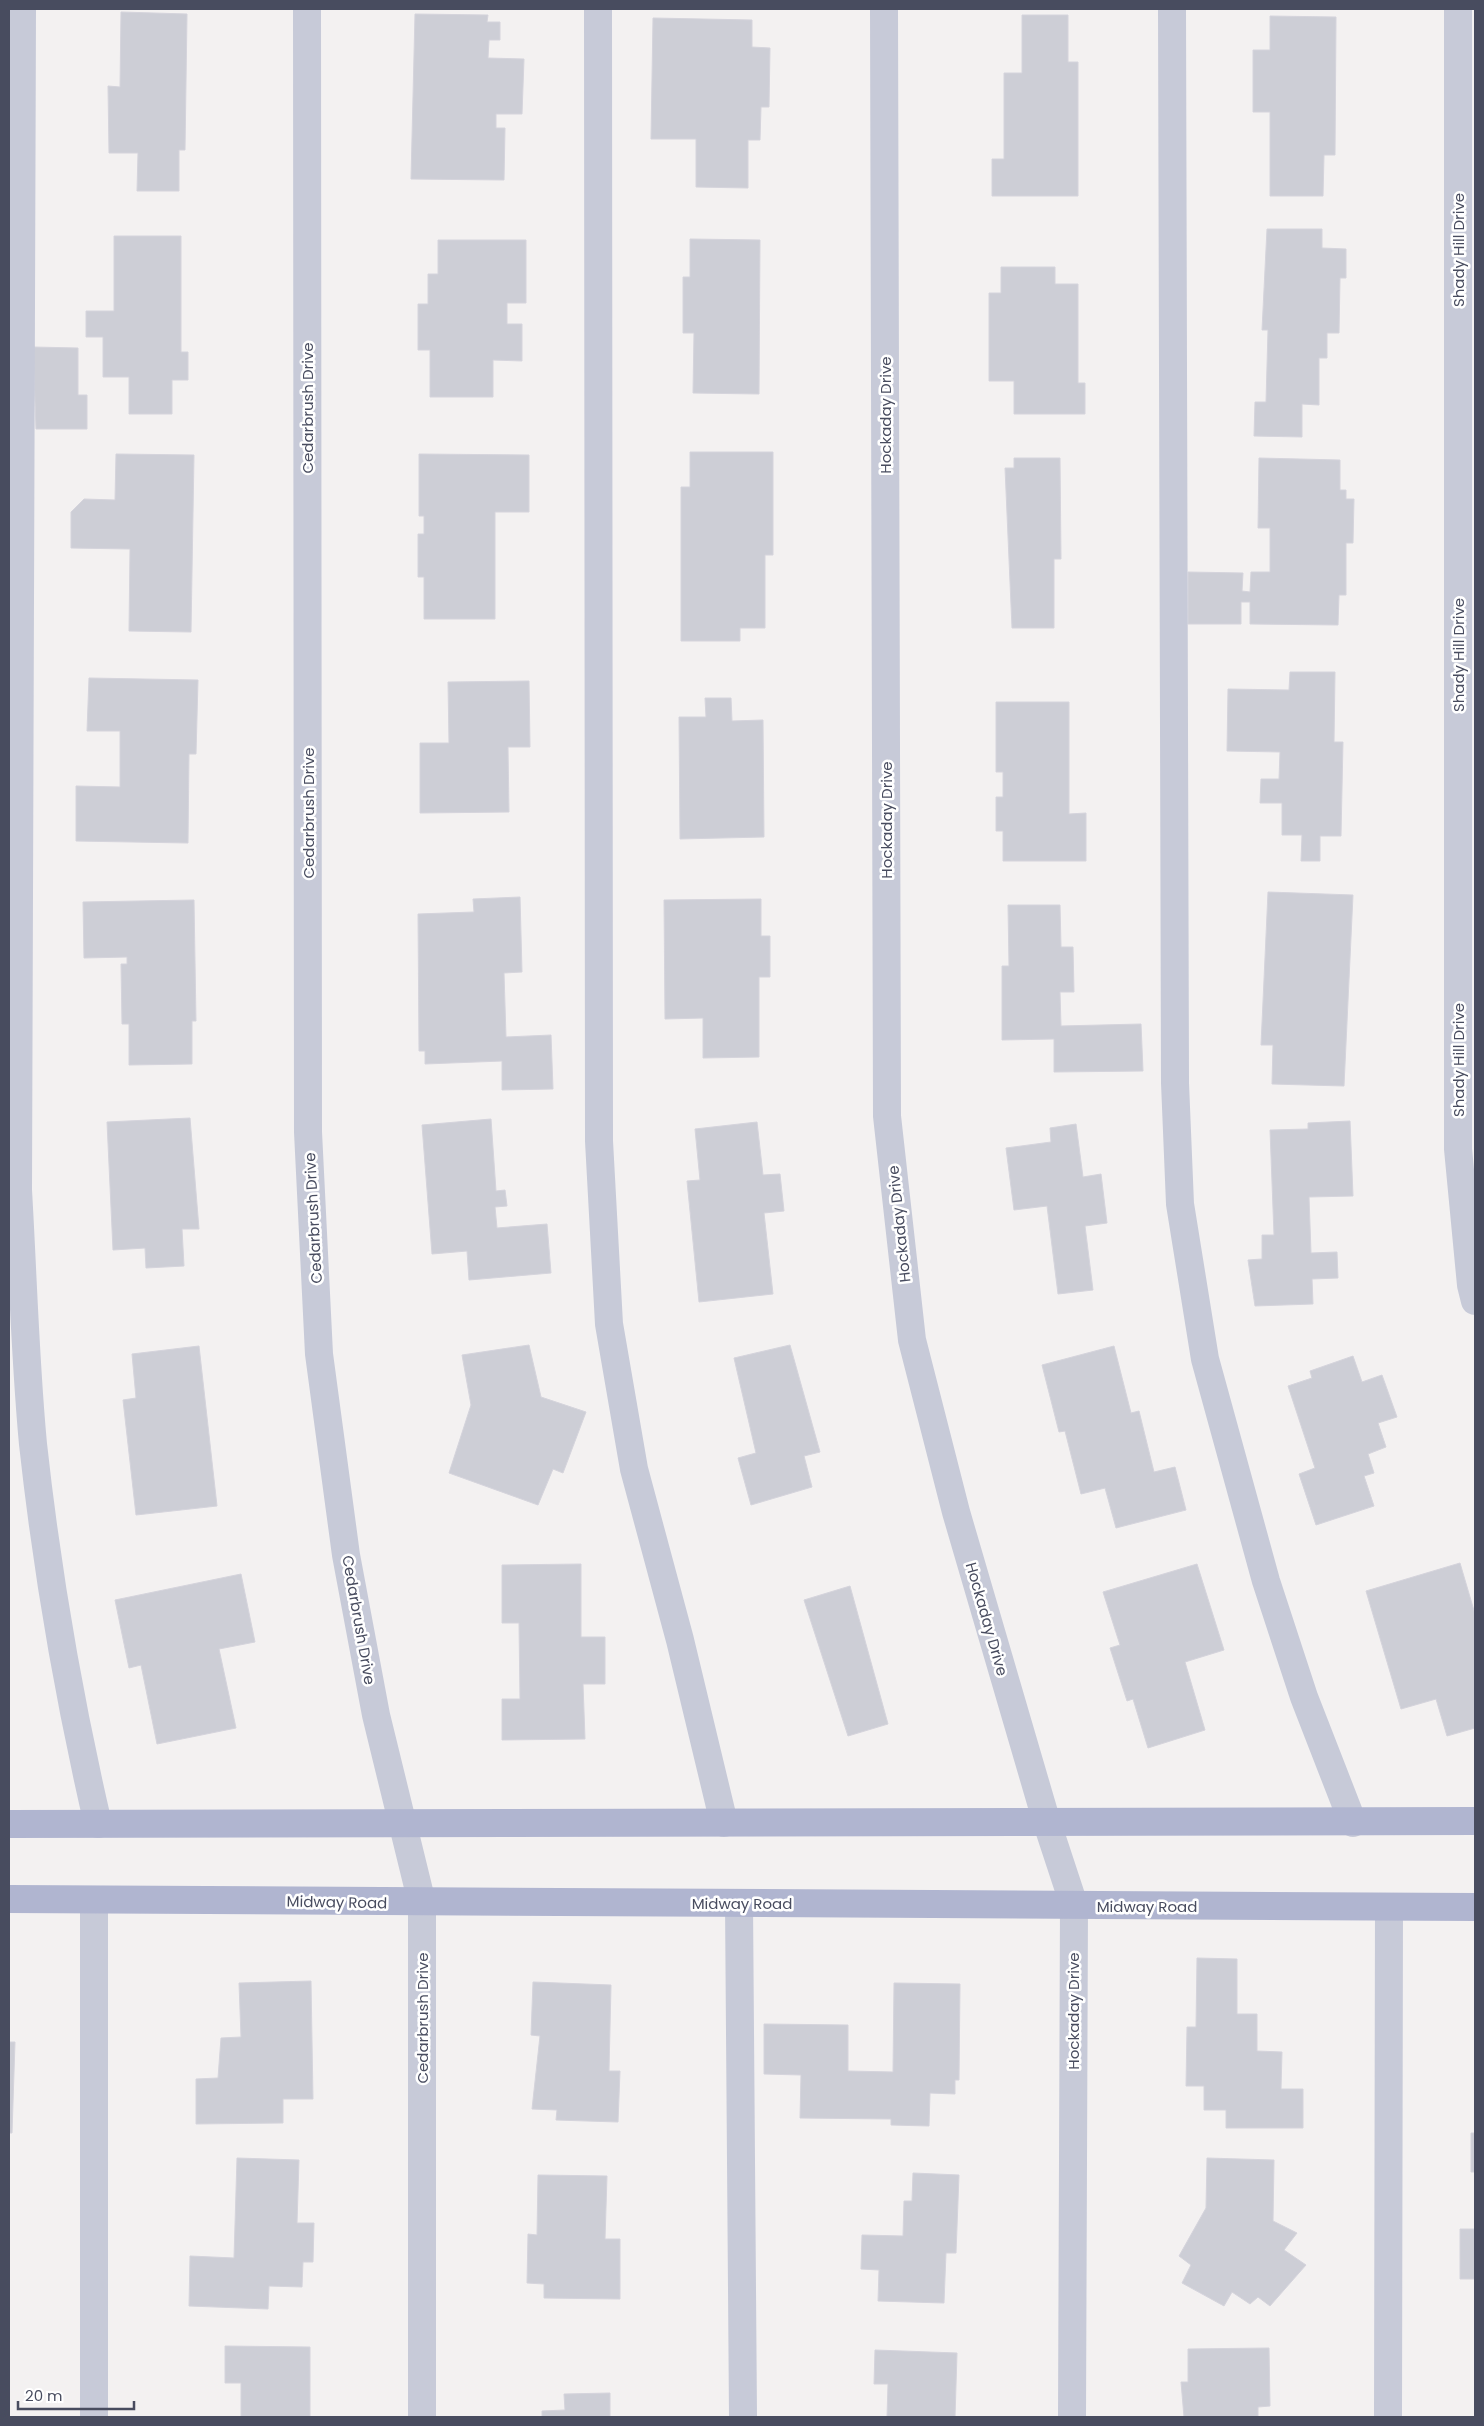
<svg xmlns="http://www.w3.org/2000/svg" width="1484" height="2426" viewBox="0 0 1484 2426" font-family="Poppins,sans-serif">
<rect width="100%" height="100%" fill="#f3f1f1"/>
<!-- building -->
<path fill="#cdced6" stroke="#d5d4dc" d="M 121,12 L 187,14 L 185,150 L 179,150 L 179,191 L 137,191 L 138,153 L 109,153 L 108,86 L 120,87 Z
M 415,14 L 488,15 L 487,22 L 500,22 L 500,40 L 489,40 L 488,58 L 524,59 L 522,114 L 496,114 L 496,128 L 505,128 L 504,180 L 411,179 Z
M 1022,15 L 1068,15 L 1068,62 L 1078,62 L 1078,196 L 992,196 L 992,159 L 1004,159 L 1004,73 L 1022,73 Z
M 1270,16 L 1336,17 L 1335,155 L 1324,155 L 1323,196 L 1270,196 L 1270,112 L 1253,112 L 1253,50 L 1270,50 Z
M 653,18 L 752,20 L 752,47 L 770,48 L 769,107 L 761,107 L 760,140 L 748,140 L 748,188 L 696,187 L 696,139 L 651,139 Z
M 1267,229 L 1322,229 L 1322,248 L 1346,249 L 1346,278 L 1340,278 L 1339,333 L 1327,333 L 1327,358 L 1319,358 L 1319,405 L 1302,404 L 1302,437 L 1254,436 L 1255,402 L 1266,402 L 1268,330 L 1262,330 Z
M 114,236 L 181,236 L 181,352 L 188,352 L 188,380 L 172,380 L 172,414 L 129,414 L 129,377 L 103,377 L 103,337 L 86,337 L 86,311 L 114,311 Z
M 690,239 L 760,240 L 759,394 L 693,393 L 694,333 L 683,333 L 683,277 L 690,277 Z
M 438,240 L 526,240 L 526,303 L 507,303 L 507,324 L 522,324 L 522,361 L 493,360 L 493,397 L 430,397 L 430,350 L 418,350 L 418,304 L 428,304 L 428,274 L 438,274 Z
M 1001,267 L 1055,267 L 1055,284 L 1078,284 L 1078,383 L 1085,383 L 1085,414 L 1014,414 L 1014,381 L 989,381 L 989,293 L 1001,293 Z
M 33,347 L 78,348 L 78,395 L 87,395 L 87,429 L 36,429 Z
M 690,452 L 773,452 L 773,555 L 765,555 L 765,628 L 740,628 L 740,641 L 681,641 L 681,487 L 690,487 Z
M 116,454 L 194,455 L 191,632 L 129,631 L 130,549 L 71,548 L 71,512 L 84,499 L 115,500 Z
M 419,454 L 529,455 L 529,512 L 495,512 L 495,619 L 424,619 L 424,577 L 418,577 L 418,534 L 424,534 L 424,516 L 419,516 Z
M 1014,458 L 1060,458 L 1061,559 L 1054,559 L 1054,628 L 1012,628 L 1005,468 L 1014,468 Z
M 1259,458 L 1340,460 L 1340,490 L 1346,490 L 1346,499 L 1354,499 L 1353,543 L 1346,543 L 1346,595 L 1339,595 L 1338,625 L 1250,624 L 1250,602 L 1241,602 L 1241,624 L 1188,624 L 1188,572 L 1243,573 L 1242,591 L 1250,592 L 1251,572 L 1270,572 L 1270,528 L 1258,528 Z
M 1290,672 L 1335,672 L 1334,742 L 1343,742 L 1341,836 L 1320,836 L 1320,861 L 1301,861 L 1302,835 L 1282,835 L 1282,803 L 1260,803 L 1261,779 L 1279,779 L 1280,752 L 1227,751 L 1228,689 L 1289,690 Z
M 89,678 L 198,680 L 196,754 L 189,754 L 188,843 L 76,841 L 76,786 L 120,787 L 120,731 L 87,731 Z
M 529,681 L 530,747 L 508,747 L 509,812 L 420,813 L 420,743 L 449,743 L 448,682 Z
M 705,698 L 731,698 L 732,721 L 763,720 L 764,837 L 680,839 L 679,717 L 706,717 Z
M 996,702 L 1069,702 L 1069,814 L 1086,813 L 1086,861 L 1003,861 L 1003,831 L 996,831 L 996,797 L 1003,797 L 1003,772 L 996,772 Z
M 1268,892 L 1353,895 L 1344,1086 L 1272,1084 L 1273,1045 L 1261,1045 Z
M 520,897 L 522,972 L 504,973 L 506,1037 L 551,1035 L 553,1089 L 502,1090 L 502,1061 L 425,1064 L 425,1051 L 419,1051 L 418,914 L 474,912 L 473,899 Z
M 761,899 L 761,936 L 770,936 L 770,977 L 759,977 L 759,1057 L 703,1058 L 703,1018 L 665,1019 L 664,900 Z
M 194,900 L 196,1021 L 192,1021 L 192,1064 L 129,1065 L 129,1024 L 122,1024 L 121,964 L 127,964 L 127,957 L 84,958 L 83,902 Z
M 1008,905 L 1060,905 L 1061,947 L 1073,947 L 1074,992 L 1060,992 L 1061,1026 L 1141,1024 L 1143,1071 L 1054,1072 L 1054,1039 L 1002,1040 L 1002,966 L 1009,966 Z
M 190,1118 L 199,1229 L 182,1229 L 184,1266 L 146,1268 L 145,1248 L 113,1250 L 107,1122 Z
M 491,1119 L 496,1191 L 505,1190 L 507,1206 L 495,1207 L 497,1228 L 547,1224 L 551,1273 L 469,1280 L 467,1251 L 432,1254 L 422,1125 Z
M 1350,1121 L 1353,1196 L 1309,1197 L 1311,1253 L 1337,1252 L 1338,1278 L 1312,1279 L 1313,1304 L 1255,1306 L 1248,1260 L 1262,1259 L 1262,1235 L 1274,1235 L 1270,1130 L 1308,1129 L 1308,1123 Z
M 757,1122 L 763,1175 L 780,1174 L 784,1211 L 764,1213 L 773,1294 L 699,1302 L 687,1181 L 700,1180 L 695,1129 Z
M 1076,1124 L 1083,1177 L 1101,1174 L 1107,1223 L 1085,1226 L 1093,1290 L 1058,1294 L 1047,1206 L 1014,1210 L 1006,1148 L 1051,1142 L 1050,1128 Z
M 529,1345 L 541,1397 L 586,1412 L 563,1473 L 553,1469 L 538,1505 L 449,1473 L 471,1405 L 462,1355 Z
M 790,1345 L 820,1452 L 804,1456 L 812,1487 L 751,1505 L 738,1458 L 756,1453 L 734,1358 Z
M 199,1346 L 217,1506 L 136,1515 L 123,1400 L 136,1398 L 132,1354 Z
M 1114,1346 L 1131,1413 L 1139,1411 L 1154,1472 L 1175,1467 L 1186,1510 L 1116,1528 L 1105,1488 L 1081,1494 L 1065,1431 L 1059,1432 L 1042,1365 Z
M 1353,1356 L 1362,1382 L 1382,1375 L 1397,1417 L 1378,1423 L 1386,1447 L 1368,1454 L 1374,1473 L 1364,1476 L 1374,1506 L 1316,1525 L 1299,1474 L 1315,1468 L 1288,1386 L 1312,1378 L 1310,1371 Z
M 1460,1563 L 1475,1614 L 1475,1728 L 1447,1736 L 1436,1699 L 1401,1709 L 1366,1591 Z
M 581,1564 L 581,1637 L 605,1637 L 605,1684 L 583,1684 L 585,1739 L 502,1740 L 502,1699 L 520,1699 L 519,1623 L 502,1623 L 502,1565 Z
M 1197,1564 L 1224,1650 L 1185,1662 L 1205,1730 L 1148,1748 L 1133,1699 L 1127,1701 L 1110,1648 L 1120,1645 L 1103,1592 Z
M 241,1574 L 255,1642 L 219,1649 L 236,1728 L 157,1744 L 141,1665 L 129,1668 L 115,1600 Z
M 850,1586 L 888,1724 L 848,1736 L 804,1600 Z
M 1197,1958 L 1237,1959 L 1237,2014 L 1257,2014 L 1257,2051 L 1282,2052 L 1281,2089 L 1303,2089 L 1303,2128 L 1226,2128 L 1226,2110 L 1204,2110 L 1204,2086 L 1186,2086 L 1187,2027 L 1196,2027 Z
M 311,1981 L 313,2099 L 283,2099 L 283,2123 L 196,2124 L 196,2079 L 218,2078 L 221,2038 L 241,2037 L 239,1983 Z
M 533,1982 L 611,1985 L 609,2071 L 620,2071 L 618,2122 L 556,2120 L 557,2110 L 532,2109 L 540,2036 L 531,2035 Z
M 894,1983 L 960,1984 L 959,2080 L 955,2080 L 955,2094 L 930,2093 L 929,2126 L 891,2125 L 891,2119 L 800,2118 L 801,2075 L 764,2074 L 764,2024 L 848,2025 L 848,2071 L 893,2072 Z
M 9,2042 L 15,2042 L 12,2133 L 9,2133 Z
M 1471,2133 L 1475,2133 L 1475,2172 L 1471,2172 Z
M 237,2158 L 299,2160 L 297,2223 L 314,2223 L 313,2262 L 303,2262 L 302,2287 L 269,2286 L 268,2309 L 189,2306 L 190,2256 L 234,2258 Z
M 1207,2158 L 1274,2160 L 1273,2221 L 1297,2233 L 1284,2250 L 1306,2265 L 1270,2306 L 1258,2297 L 1250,2304 L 1232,2292 L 1224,2306 L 1182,2283 L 1191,2265 L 1179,2256 L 1206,2208 Z
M 913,2173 L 959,2175 L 956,2253 L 946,2253 L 944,2303 L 878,2301 L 879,2270 L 861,2269 L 862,2235 L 903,2236 L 904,2201 L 912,2201 Z
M 538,2175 L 607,2176 L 605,2239 L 620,2239 L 620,2299 L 544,2298 L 544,2284 L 527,2283 L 528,2234 L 537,2235 Z
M 1460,2229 L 1475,2229 L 1475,2279 L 1460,2279 Z
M 225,2346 L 310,2347 L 310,2417 L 241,2417 L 241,2383 L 225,2383 Z
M 1269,2348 L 1270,2406 L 1258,2407 L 1258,2417 L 1184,2417 L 1181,2382 L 1188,2382 L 1188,2349 Z
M 875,2350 L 957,2353 L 955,2417 L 887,2417 L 888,2384 L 874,2384 Z
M 610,2393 L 610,2417 L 542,2417 L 542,2411 L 565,2410 L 564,2394 Z"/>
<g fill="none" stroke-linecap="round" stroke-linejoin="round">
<!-- minor -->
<path stroke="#c7cad8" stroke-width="28" d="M 22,9 L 18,1190 C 23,1275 25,1359 33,1444 C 47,1572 69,1699 98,1824
M 307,9 L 308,1132 L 319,1354 L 346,1555 L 376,1715 L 422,1903 L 422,2417
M 598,9 L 599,1141 L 609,1324 L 634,1469 L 680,1640 L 724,1823
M 884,9 L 887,1116 L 912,1340 L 956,1512 L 1047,1823 L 1074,1905 L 1072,2417
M 1172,9 L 1175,1083 L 1180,1204 L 1205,1359 L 1266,1581 L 1304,1697 L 1353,1823
M 1458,9 L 1458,1149 L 1471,1285 L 1475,1301
M 739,1903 L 743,2417
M 94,2417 L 94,1900
M 1388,2417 L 1389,1907"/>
<!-- major -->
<path stroke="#b0b5d0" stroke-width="28" d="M 9,1824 L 1475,1821
M 9,1899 L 1475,1907"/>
</g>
<g text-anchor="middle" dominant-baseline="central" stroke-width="5" stroke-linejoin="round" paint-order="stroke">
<!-- street labels -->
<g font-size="15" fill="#484c5f" stroke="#fff">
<text transform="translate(1458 250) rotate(-90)">Shady Hill Drive</text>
<text transform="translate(307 408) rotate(-90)">Cedarbrush Drive</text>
<text transform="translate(885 415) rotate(-90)">Hockaday Drive</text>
<text transform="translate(1458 655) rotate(-90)">Shady Hill Drive</text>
<text transform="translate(308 813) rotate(-90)">Cedarbrush Drive</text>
<text transform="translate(886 820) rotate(-90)">Hockaday Drive</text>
<text transform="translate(1458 1060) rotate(-90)">Shady Hill Drive</text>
<text transform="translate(313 1218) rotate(-93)">Cedarbrush Drive</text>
<text transform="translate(899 1224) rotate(-96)">Hockaday Drive</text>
<text transform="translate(987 1619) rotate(74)">Hockaday Drive</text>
<text transform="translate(359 1620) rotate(80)">Cedarbrush Drive</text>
<text transform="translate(337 1902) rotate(1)">Midway Road</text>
<text x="742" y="1903">Midway Road</text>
<text x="1147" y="1906">Midway Road</text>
<text transform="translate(1073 2011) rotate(-90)">Hockaday Drive</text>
<text transform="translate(422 2018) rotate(-90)">Cedarbrush Drive</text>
</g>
</g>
<!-- border -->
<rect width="1484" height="2426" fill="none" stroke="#484c5f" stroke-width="20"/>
<!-- scale -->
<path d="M18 2401v8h116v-8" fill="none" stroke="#484c5f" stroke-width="2.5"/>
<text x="25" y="2401" font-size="15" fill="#484c5f" stroke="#ffffff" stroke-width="4" paint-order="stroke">20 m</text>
</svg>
